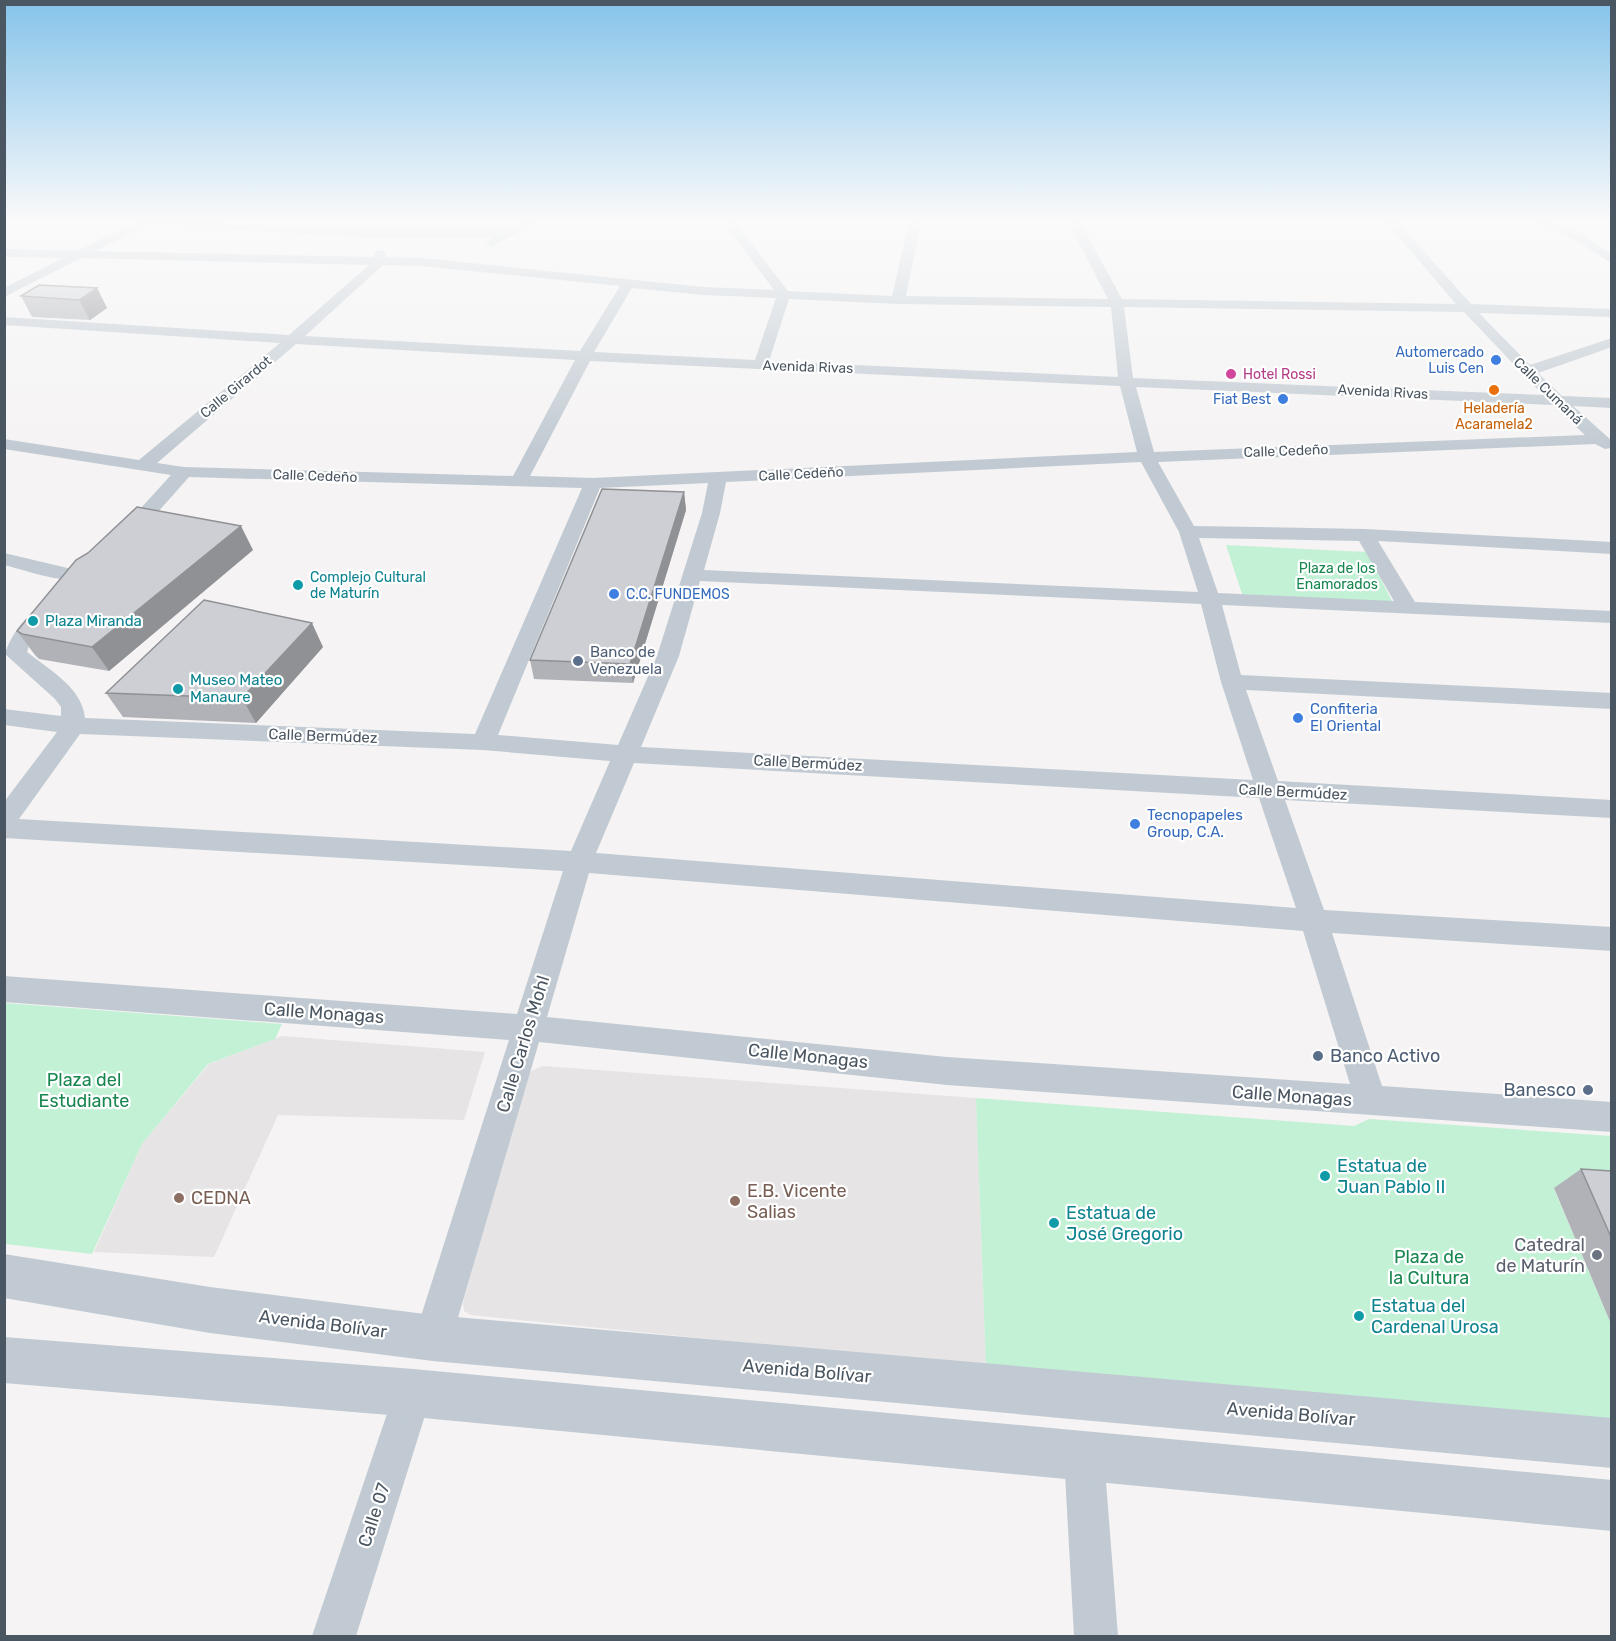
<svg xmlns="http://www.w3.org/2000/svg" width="1616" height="1641" viewBox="0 0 1616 1641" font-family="Rubik,sans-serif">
<rect width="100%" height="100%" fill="#f5f3f3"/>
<!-- education -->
<path fill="#e6e4e5" d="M 282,1036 L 485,1052 L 464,1120 L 278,1115 L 214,1257 L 94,1252 L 142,1144 L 209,1064 Z
M 543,1066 L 976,1098 L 986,1367 L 471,1315 L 464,1311 L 463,1303 L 524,1080 L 529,1072 Z"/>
<!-- green -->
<path fill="#c3f1d5" d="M 1226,545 L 1367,552 L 1394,605 L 1243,597 Z
M 5,1003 L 282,1024 L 275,1039 L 208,1064 L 142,1144 L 92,1254 L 5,1244 Z
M 976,1098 L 1354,1126 L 1369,1119 L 1611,1136 L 1611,1219 L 1554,1189 L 1611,1324 L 1611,1428 L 986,1367 Z"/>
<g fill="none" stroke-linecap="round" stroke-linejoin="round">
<!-- minor -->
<path fill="#c1cad2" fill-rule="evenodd" d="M 135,222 L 210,222 L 383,230 L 507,230 L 523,222 L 537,222 L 491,247 L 485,243 L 494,237 L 383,238 L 147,225 L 95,251 L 373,257 L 376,251 L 384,251 L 386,257 L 422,258 L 703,287 L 774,290 L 723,222 L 735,222 L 788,291 L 892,296 L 909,222 L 921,222 L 906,296 L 1108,299 L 1068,222 L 1080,222 L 1122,299 L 1456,304 L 1386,222 L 1398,222 L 1471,304 L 1612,309 L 1612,317 L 1479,313 L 1530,365 L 1612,338 L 1612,347 L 1538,373 L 1562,396 L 1612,398 L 1612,408 L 1573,406 L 1611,440 L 1611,448 L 1605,449 L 1595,444 L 1158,462 L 1194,526 L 1365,529 L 1612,542 L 1612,554 L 1378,541 L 1415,602 L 1612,611 L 1612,623 L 1222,605 L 1241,675 L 1612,693 L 1612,709 L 1246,690 L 1278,781 L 1612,800 L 1612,818 L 1285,800 L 1324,910 L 1612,927 L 1612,951 L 1332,933 L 1382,1086 L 1612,1102 L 1612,1132 L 947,1085 L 539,1042 L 452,1338 L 446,1351 L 433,1357 L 420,1351 L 414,1338 L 509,1040 L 4,1002 L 4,976 L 517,1014 L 563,871 L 4,838 L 4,802 L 57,732 L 4,725 L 4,709 L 61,716 L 61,707 L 55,699 L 5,654 C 10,636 32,602 53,608 L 56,612 L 30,642 L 27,652 C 49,670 82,687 85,718 L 475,734 L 582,488 L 189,477 L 134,539 L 120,539 L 118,535 L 120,531 L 171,475 L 4,449 L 4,439 L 139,460 L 280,343 L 4,325 L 4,317 L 289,335 L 369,265 L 81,258 L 4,297 L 4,288 L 63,258 L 4,257 L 4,249 L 77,251 ZM 383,265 L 422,266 L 620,286 L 580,351 L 305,336 ZM 632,288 L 703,295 L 776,298 L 755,360 L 594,352 ZM 789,299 L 898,304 L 1111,307 L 1118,377 L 769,361 ZM 1124,307 L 1464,312 L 1543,395 L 1133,378 ZM 296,344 L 575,360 L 513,476 L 184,467 L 157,463 ZM 590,361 L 1120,386 L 1137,452 L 593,478 L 530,476 ZM 1136,387 L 1553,405 L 1585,435 L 1154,452 ZM 1141,462 L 1179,532 L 1198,592 L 704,570 L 720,513 L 726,482 ZM 708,483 L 702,513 L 657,656 L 618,745 L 498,735 L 600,488 ZM 1199,538 L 1359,541 L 1394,601 L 1218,593 ZM 700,581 L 1201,604 L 1221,682 L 1253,780 L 641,747 L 679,656 ZM 80,734 L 483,750 L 610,761 L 571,851 L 19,819 ZM 634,763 L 1259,798 L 1296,908 L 596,853 ZM 589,873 L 1303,931 L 1350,1084 L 947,1057 L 547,1017 Z
M 1537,222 C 1564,219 1590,239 1612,254 L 1612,264 L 1579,242 Z
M 1603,222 L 1612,222 L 1612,226 L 1605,224 Z
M 4,553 L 76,570 L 96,563 L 103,565 L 106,569 C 89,594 29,571 4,565 Z
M 413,1374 L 427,1379 L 432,1393 L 356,1636 L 312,1636 L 394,1393 L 399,1379 Z
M 1084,1436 L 1098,1442 L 1104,1456 L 1118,1636 L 1074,1636 L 1064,1456 L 1070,1442 Z"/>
<!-- tertiary -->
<path fill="#c1cad2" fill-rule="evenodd" d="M 4,1254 L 210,1287 L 433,1315 L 1612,1418 L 1612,1468 L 433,1361 L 210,1333 L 4,1298 Z
M 4,1337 L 413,1369 L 1612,1480 L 1612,1531 L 413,1417 L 4,1383 Z"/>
</g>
<!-- wall -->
<path fill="#b0b2b7" d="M 97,288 L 107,308 L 90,320 L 32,317 L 21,296 Z
M 684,492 L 686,510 L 633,683 L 534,679 L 530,660 Z
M 253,550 L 109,671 L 39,659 L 35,655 L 17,631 Z
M 323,647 L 256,723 L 123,717 L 106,693 Z
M 1581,1169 L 1611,1171 L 1611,1324 L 1554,1188 Z"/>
<!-- shaded-wall -->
<path fill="#909195" d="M 97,288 L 107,308 L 90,320 L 79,300 Z
M 684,492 L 686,510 L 633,683 L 630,664 Z
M 241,526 L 253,550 L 109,671 L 92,647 Z
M 312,623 L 323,647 L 256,723 L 242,698 Z"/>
<!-- building -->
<path fill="#cdcfd5" stroke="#909195" stroke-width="1.5" d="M 39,285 L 97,288 L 79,300 L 21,296 Z
M 602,489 L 684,492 L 630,664 L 530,660 Z
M 137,507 L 241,526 L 92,647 L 22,634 L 17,631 L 76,560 L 88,553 Z
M 204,600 L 312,623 L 242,698 L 106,693 Z
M 1581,1169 L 1611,1171 L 1611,1237 Z"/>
<!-- sky -->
<linearGradient id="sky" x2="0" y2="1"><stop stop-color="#85c3ea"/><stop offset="0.49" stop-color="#fafafa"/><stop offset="1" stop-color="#fafafa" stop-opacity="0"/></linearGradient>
<rect width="1616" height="451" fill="url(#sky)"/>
<!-- markers -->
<g fill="#3f7fe0" stroke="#fff" stroke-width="2">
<circle cx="1496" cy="360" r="6"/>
<circle cx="1283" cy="399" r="6"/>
<circle cx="614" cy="594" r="6"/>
<circle cx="1298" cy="718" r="6"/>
<circle cx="1135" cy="824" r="6"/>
</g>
<circle fill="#d1479c" stroke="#fff" stroke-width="2" cx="1231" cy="374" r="6"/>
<circle fill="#e8710a" stroke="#fff" stroke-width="2" cx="1494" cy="390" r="6"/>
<g fill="#0f9aa8" stroke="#fff" stroke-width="2">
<circle cx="298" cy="585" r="6"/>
<circle cx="33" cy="621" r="6"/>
<circle cx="178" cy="689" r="6"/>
<circle cx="1325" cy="1176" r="6"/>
<circle cx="1054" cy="1223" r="6"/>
<circle cx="1359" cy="1316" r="6"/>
</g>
<g fill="#5c6f8a" stroke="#fff" stroke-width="2">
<circle cx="578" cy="661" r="6"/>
<circle cx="1318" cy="1056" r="6"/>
<circle cx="1588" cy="1090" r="6"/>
</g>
<g fill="#8d6e63" stroke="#fff" stroke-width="2">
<circle cx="179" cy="1198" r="6"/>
<circle cx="735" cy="1201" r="6"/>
</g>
<circle fill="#6b7280" stroke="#fff" stroke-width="2" cx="1597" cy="1255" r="6"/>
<g text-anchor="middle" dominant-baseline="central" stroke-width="4.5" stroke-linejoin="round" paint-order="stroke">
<!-- far-shop labels -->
<g font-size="14" fill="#366cbe" stroke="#fff" text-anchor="end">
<text x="1484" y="352">Automercado<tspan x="1484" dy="16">Luis Cen</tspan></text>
<text x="1271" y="399">Fiat Best</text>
<text x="626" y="594" text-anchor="start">C.C. FUNDEMOS</text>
</g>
<!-- far-street labels -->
<g font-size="14" fill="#4a5661" stroke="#fff">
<text transform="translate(808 367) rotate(2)">Avenida Rivas</text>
<text transform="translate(236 387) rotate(-40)">Calle Girardot</text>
<text transform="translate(1548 391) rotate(44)">Calle Cumaná</text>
<text transform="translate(1383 392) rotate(3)">Avenida Rivas</text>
<text transform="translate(1286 451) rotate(-2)">Calle Cedeño</text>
<text transform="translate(801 474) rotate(-3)">Calle Cedeño</text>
<text transform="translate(315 476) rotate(2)">Calle Cedeño</text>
</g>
<!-- far-hotel labels -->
<g font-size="14" fill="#b23c85" stroke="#fff" text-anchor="start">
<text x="1243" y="374">Hotel Rossi</text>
</g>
<!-- far-food labels -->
<g font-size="14" fill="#c56008" stroke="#fff">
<text x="1494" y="408">Heladería<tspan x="1494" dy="16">Acaramela2</tspan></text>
</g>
<!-- far-park labels -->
<g font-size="14" fill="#17864f" stroke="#fff">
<text x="1337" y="568">Plaza de los<tspan x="1337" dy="16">Enamorados</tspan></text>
</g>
<!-- far-culture labels -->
<g font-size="14" fill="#0d838f" stroke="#fff" text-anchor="start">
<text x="310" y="577">Complejo Cultural<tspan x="310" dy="16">de Maturín</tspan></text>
</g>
<!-- culture labels -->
<g font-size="15" fill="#0d838f" stroke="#fff" text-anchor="start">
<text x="45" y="621">Plaza Miranda</text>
<text x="190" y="680">Museo Mateo<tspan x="190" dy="17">Manaure</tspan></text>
</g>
<!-- service labels -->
<g font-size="15" fill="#4e5e75" stroke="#fff" text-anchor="start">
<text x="590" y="652">Banco de<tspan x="590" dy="17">Venezuela</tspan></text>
</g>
<!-- shop labels -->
<g font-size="15" fill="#366cbe" stroke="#fff" text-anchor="start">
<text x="1310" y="709">Confiteria<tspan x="1310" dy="17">El Oriental</tspan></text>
<text x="1147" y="815">Tecnopapeles<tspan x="1147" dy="17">Group, C.A.</tspan></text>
</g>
<!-- street labels -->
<g font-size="15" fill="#4a5661" stroke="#fff">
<text transform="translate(323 736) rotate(2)">Calle Bermúdez</text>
<text transform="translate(808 763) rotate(3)">Calle Bermúdez</text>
<text transform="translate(1293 792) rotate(3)">Calle Bermúdez</text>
</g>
<!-- near-street labels -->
<g font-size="18" fill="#4a5661" stroke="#fff">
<text transform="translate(324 1013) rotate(4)">Calle Monagas</text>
<text transform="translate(523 1044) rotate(-73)">Calle Carlos Mohl</text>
<text transform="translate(808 1056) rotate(6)">Calle Monagas</text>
<text transform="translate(1292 1096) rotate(4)">Calle Monagas</text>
<text transform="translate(323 1324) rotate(7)">Avenida Bolívar</text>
<text transform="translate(807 1371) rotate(5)">Avenida Bolívar</text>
<text transform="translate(1291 1414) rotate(5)">Avenida Bolívar</text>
<text transform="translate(374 1515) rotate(-72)">Calle 07</text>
</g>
<!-- near-service labels -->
<g font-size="18" fill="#4e5e75" stroke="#fff" text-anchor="start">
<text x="1330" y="1056">Banco Activo</text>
<text x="1576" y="1090" text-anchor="end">Banesco</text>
</g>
<!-- near-park labels -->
<g font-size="18" fill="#17864f" stroke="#fff">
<text x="84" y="1080">Plaza del<tspan x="84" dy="21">Estudiante</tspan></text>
<text x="1429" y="1257">Plaza de<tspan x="1429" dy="21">la Cultura</tspan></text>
</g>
<!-- near-culture labels -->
<g font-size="18" fill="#0d838f" stroke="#fff" text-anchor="start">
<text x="1337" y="1166">Estatua de<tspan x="1337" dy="21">Juan Pablo II</tspan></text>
<text x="1066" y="1213">Estatua de<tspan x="1066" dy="21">José Gregorio</tspan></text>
<text x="1371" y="1306">Estatua del<tspan x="1371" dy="21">Cardenal Urosa</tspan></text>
</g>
<!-- near-education labels -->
<g font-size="18" fill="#785e54" stroke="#fff" text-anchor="start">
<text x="747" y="1191">E.B. Vicente<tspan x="747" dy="21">Salias</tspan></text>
<text x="191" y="1198">CEDNA</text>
</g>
<!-- near-worship labels -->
<g font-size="18" fill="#5b616d" stroke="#fff" text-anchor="end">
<text x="1585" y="1245">Catedral<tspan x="1585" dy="21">de Maturín</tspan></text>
</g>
</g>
<!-- border -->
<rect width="1616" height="1641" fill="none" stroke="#4a5661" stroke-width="12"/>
</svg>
